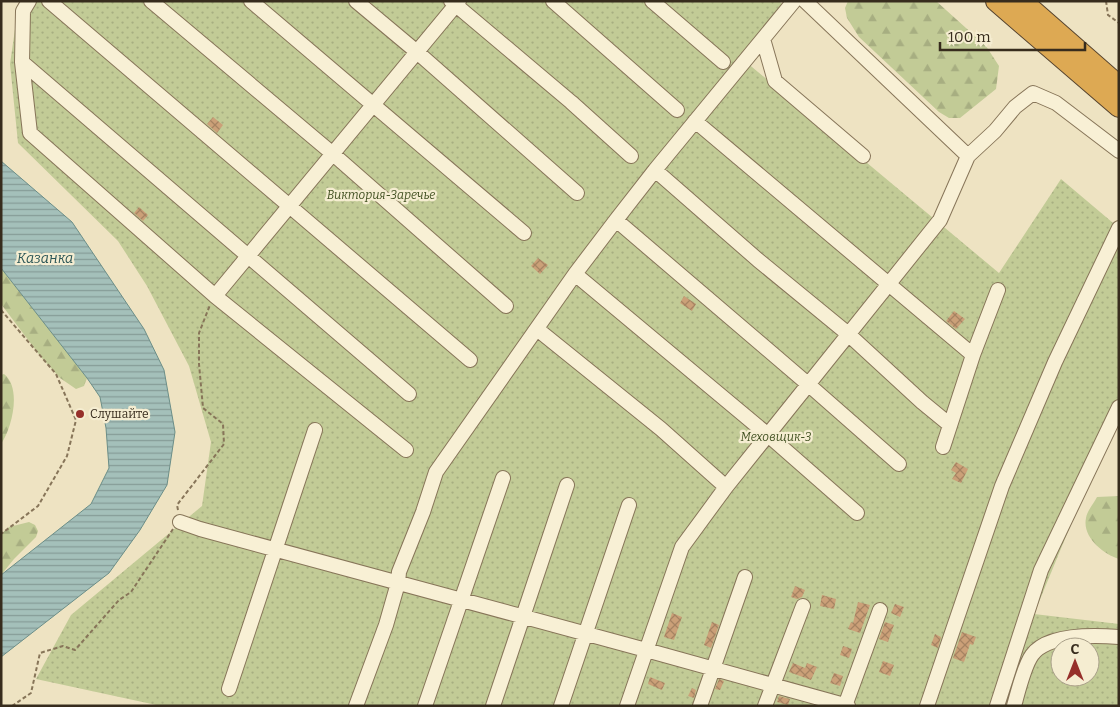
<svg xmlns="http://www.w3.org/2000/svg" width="1120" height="707" viewBox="0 0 1120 707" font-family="Bitter,serif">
<defs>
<pattern id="forest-firs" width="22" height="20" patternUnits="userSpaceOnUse" patternTransform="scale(1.25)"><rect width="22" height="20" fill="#c2cb96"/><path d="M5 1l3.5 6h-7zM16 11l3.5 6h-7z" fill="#a7ae81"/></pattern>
<pattern id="garden-dots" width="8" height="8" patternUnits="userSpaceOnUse" patternTransform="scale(1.25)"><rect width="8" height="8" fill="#c2cb96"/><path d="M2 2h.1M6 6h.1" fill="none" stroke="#a7ae81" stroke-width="1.8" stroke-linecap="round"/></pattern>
<pattern id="water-rules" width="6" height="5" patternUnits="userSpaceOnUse" patternTransform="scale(1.25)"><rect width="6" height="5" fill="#a4c0ba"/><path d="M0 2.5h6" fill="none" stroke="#869c97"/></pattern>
<pattern id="building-cross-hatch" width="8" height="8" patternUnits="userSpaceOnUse" patternTransform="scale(1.25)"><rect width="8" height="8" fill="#cba078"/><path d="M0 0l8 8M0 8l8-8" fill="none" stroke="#a68362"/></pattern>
</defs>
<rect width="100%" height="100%" fill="#eee3c2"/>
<!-- forest -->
<path fill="url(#forest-firs)" d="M 848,1 L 936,1 L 986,46 L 999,66 L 996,89 L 960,118 L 949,118 L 939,112 L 859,37 L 847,18 L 845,8 Z
M 1,268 L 87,378 L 84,386 L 76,389 L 60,378 L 41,357 L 1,304 Z
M 4,374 C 22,388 12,428 1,444 L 1,375 Z
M 1119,496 L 1119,559 C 1103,554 1082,537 1086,518 C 1087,511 1094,503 1097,497 Z
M 29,522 L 35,525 L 38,531 L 36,537 L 14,559 L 1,575 L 1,534 L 9,527 Z"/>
<!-- garden -->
<path fill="url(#garden-dots)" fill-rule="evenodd" d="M 19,1 L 779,1 L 783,5 L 740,57 L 999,273 L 1061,179 L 1119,228 L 1119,408 L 1034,614 L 1119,624 L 1119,706 L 161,706 L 36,679 L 71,615 L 202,506 L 211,442 L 189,366 L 147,286 L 118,241 L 18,143 L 10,64 ZM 1060,647 L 1090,647 L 1090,677 L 1060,677 Z"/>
<!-- water -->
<path fill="url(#water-rules)" stroke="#6b8e88" d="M 1,161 L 72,222 L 144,329 L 164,370 L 175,432 L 167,485 L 140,530 L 109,573 L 1,657 L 1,575 L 91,504 L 109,468 L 106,428 L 100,397 L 87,378 L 1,268 Z"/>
<!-- building -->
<path fill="url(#building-cross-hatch)" d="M 213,117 L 223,125 L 217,133 L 207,124 Z
M 139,207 L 148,215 L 143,221 L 134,213 Z
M 538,258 L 548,265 L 540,274 L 531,266 Z
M 684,296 L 696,304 L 692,311 L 680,303 Z
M 954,311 L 965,319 L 956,329 L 946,321 Z
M 956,462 L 968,469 L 961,483 L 952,479 L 956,473 L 951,470 Z
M 795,586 L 805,590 L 802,597 L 797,599 L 791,597 Z
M 822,595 L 836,599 L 834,609 L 820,606 Z
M 858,602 L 870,605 L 860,633 L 848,629 L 851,622 L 853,623 Z
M 895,604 L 904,607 L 900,617 L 891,613 Z
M 672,613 L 682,617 L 674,640 L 664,637 Z
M 712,622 L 719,625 L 711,648 L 704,645 Z
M 885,622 L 894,625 L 888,642 L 879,639 Z
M 962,632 L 976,637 L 973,645 L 970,644 L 964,662 L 953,658 Z
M 935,634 L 941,637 L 938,648 L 931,645 Z
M 843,646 L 852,649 L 849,658 L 840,655 Z
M 883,661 L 894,665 L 890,676 L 879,672 Z
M 793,663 L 805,668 L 807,663 L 817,667 L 811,680 L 789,672 Z
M 834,673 L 843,676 L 840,686 L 830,683 Z
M 650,677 L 665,683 L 662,690 L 648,684 Z
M 1070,677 L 1079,677 L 1079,686 L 1070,686 Z
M 719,679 L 724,681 L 720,690 L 715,689 Z
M 692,688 L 696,690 L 694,698 L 688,696 Z
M 779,696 L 790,699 L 788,705 L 777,702 Z"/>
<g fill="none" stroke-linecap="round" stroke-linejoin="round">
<!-- minor casing -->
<g stroke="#877559" stroke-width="16">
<path id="minor" d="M 29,1 L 23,11 L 22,62 L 30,133 L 215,296 L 406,450
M 49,1 L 470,360
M 151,1 L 333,154 L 506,306
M 251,1 L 524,233
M 356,1 L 417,52 L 577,193
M 451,1 L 571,102 L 631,156
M 553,1 L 677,110
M 652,1 L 723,62
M 763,39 L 775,81 L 863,156
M 22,62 L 409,394
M 695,121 L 973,355
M 968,156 L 995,131 L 1015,107 L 1033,93 L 1056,103 L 1119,151
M 655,170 L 758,260 L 847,333 L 922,402 L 950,425
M 616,220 L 809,385 L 899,464
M 575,274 L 768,435 L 857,513
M 215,296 L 459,1
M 537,329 L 661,429 L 726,487
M 943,447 L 973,355 L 998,290
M 180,522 L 200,529 L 646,650 L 848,706
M 229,689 L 315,430
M 356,706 L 386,625 L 398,583 L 399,572 L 423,512 L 436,472 L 575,274 L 616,220 L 655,170 L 794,1
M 425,706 L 503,478
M 493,706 L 567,485
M 561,706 L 629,505
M 627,706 L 682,547 L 726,487 L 940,220 L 968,156 L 805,1
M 700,706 L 745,577
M 765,706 L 803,606
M 845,706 L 880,610
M 927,706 L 1002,486 L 1055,362 L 1119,228
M 997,706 L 1041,570 L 1119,407
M 1014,706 C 1018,692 1024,666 1032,655 C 1047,634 1094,635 1119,637"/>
</g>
<!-- highway casing -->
<g stroke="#55432e" stroke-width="22">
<path id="highway" d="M 996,1 L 1119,107
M 1022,1 L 1119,86"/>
</g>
<!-- path -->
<path stroke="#877559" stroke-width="2" stroke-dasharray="4 2.5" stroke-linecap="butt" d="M 1106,1 L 1108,15 L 1119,23
M 1,310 L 56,374 L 76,420 L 67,456 L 38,506 L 1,534
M 178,510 L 177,505 L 224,444 L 223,424 L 203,408 L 199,364 L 199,333 L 210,305
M 12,706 L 31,693 L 40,653 L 63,646 L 75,650 L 119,600 L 131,592 L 173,529"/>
<!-- minor -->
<use href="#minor" stroke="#f8f0d5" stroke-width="14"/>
<!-- highway -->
<use href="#highway" stroke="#dda953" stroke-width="20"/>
</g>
<!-- markers -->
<circle fill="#96302a" stroke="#f5edd1" stroke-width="2" cx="80" cy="414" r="5"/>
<g text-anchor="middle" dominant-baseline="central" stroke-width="4.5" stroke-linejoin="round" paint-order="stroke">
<!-- park labels -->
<g font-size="12" font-style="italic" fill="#445324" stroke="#f5edd1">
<text x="381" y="195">Виктория-Заречье</text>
<text x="776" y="437">Меховщик-3</text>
</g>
<!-- poi labels -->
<g font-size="12" fill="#372c1d" stroke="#f5edd1" text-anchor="start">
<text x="90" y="414">Слушайте</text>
</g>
<!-- water labels -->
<g font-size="14" font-style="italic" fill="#2d5757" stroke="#f5edd1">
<text x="45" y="258">Казанка</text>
</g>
</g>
<!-- border -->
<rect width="1120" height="707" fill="none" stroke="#372c1d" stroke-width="5"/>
<!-- north arrow -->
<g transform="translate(1075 662)"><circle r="24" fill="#f5edd1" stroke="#a9a089"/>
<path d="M0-4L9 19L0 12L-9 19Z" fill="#96302a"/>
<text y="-8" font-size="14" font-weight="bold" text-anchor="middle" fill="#372c1d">С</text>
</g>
<!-- scale -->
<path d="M940 42v8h145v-8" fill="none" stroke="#372c1d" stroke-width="2.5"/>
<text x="948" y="42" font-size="15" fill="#372c1d" stroke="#f5edd1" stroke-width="4" paint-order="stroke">100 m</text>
</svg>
